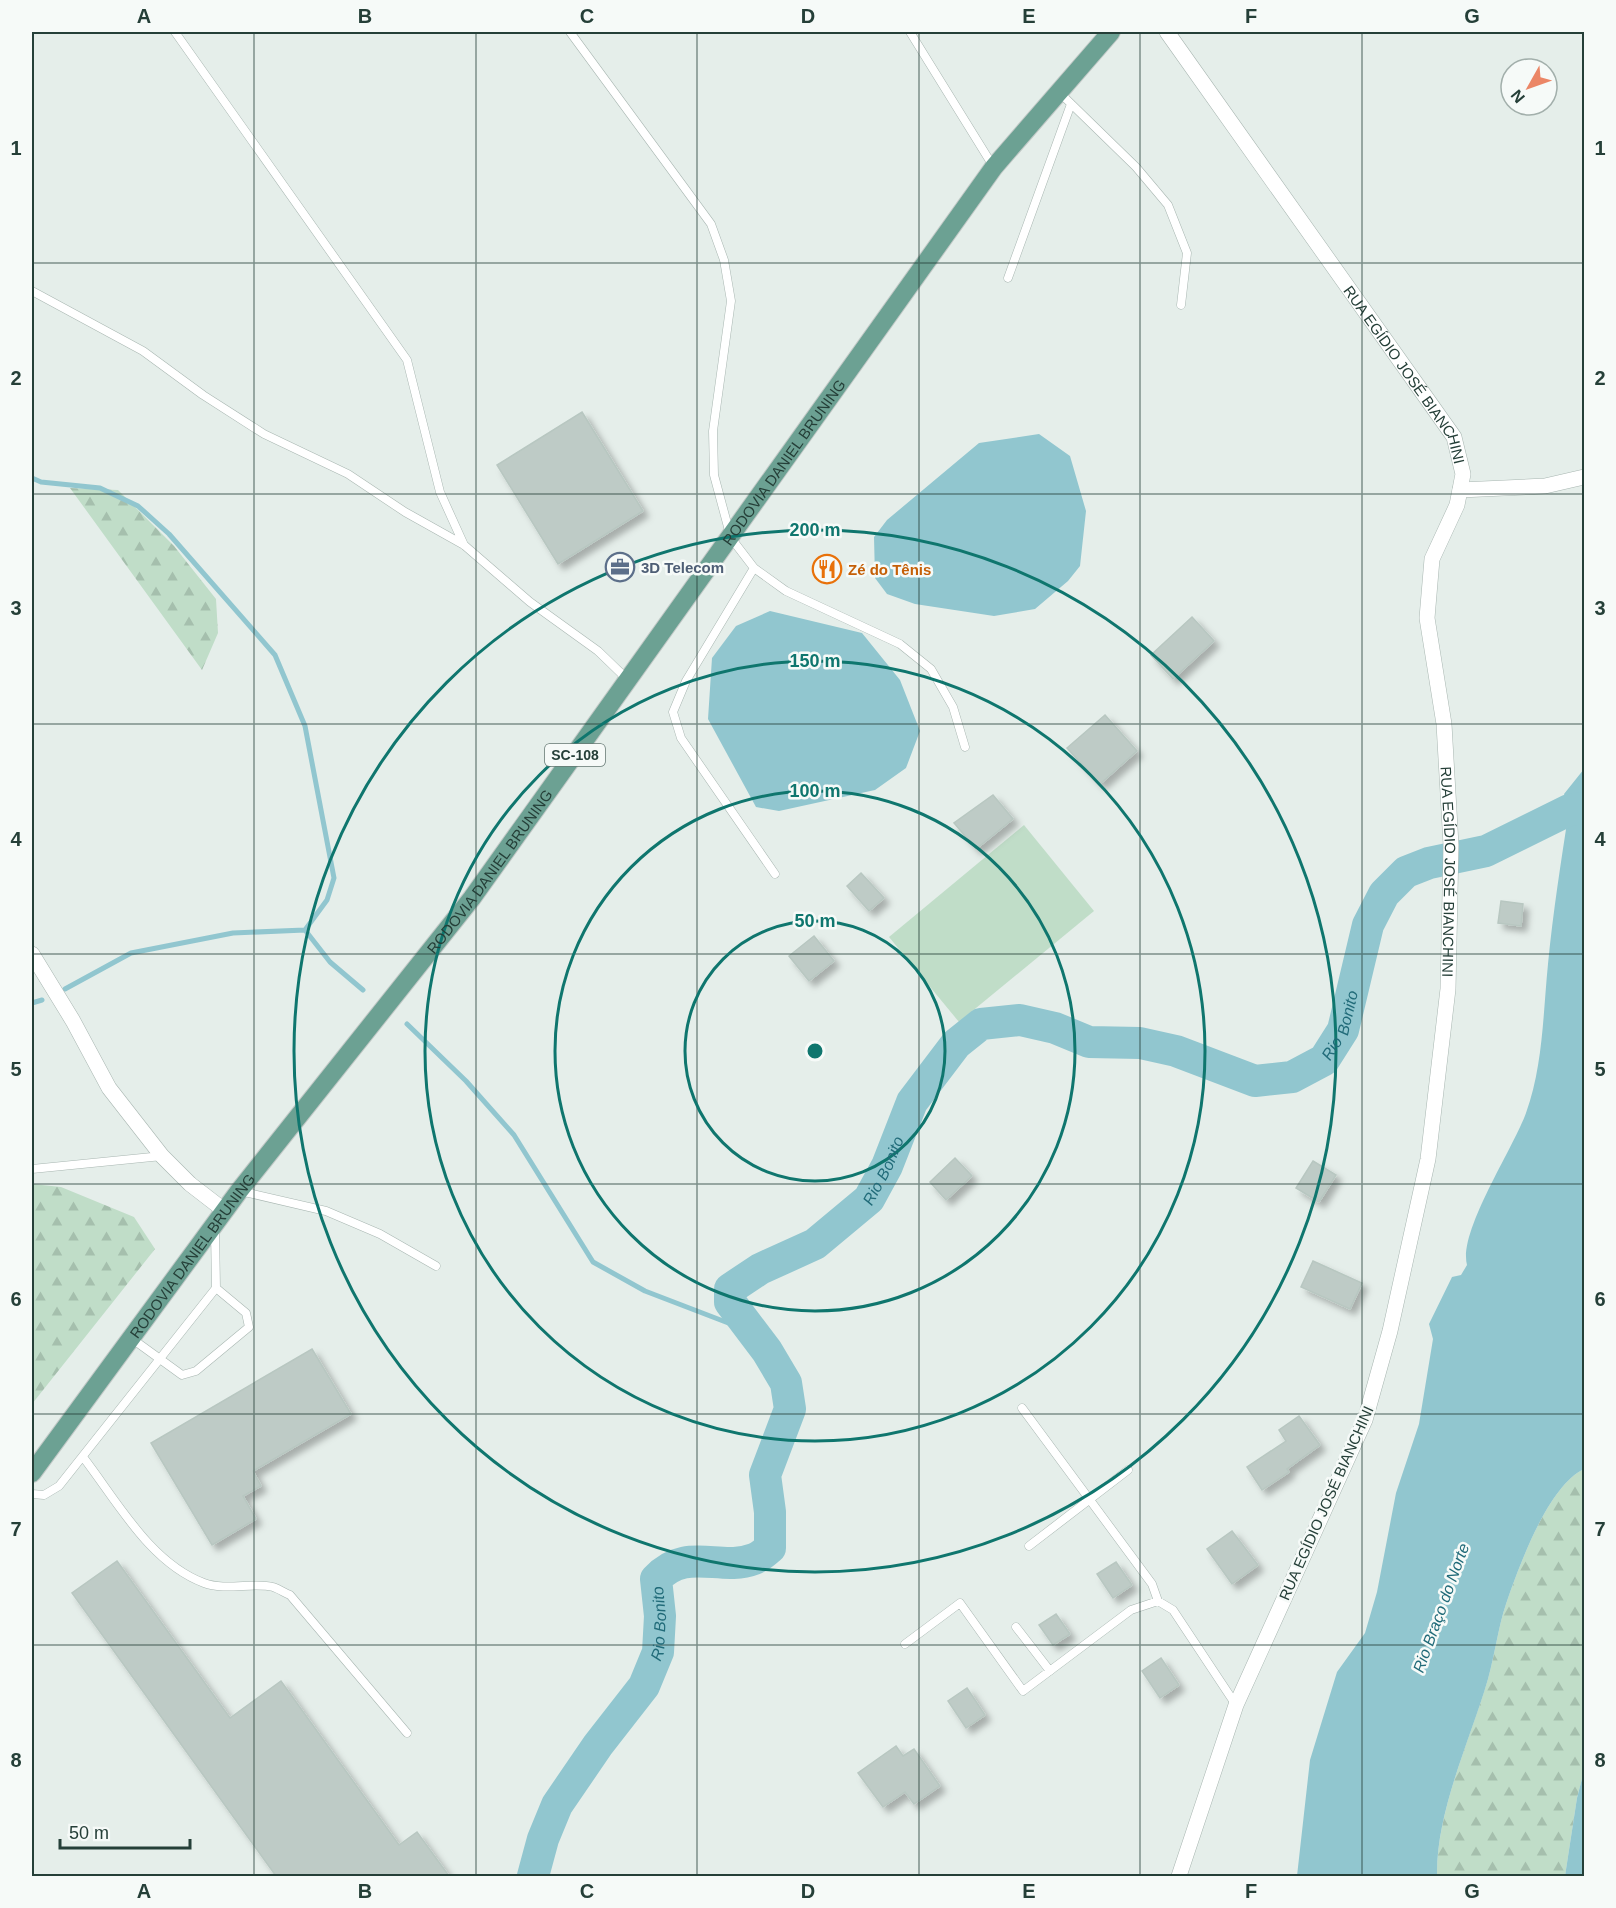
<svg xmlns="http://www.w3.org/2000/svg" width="1616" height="1908" viewBox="0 0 1616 1908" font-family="Arial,sans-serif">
<defs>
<pattern id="forest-firs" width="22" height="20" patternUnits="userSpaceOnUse" patternTransform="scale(1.5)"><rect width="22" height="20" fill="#c0ddc8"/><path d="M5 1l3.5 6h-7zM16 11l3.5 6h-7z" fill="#a5bfad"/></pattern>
<filter id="shadow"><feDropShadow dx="5.5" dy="5.5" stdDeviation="3" flood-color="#0004"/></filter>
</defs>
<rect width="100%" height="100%" fill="#e5eeea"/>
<!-- green -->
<path fill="#c0ddc8" d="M 1024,825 L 1094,911 L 959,1022 L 889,937 Z"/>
<!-- forest -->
<path fill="url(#forest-firs)" d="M 70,488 L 118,490 L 174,546 L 216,599 L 218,633 L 202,670 Z
M 32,1184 L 61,1187 L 134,1217 L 155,1249 L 32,1404 Z
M 1584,1469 L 1584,1771 L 1577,1798 L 1565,1876 L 1437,1876 C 1436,1812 1470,1740 1488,1679 C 1495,1654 1498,1628 1506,1604 C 1519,1566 1548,1486 1584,1469 Z"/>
<!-- water -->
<path fill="#91c6cf" d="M 1039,434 L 1070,456 L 1086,511 L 1080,566 L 1068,581 L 1035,609 L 994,616 L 915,604 L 887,594 L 875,578 L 874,537 L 887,520 L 979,443 Z
M 770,611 L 862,633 L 900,680 L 920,731 L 906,768 L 875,790 L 779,811 L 756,807 L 708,719 L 712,658 L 736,626 Z
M 1584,769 L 1584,1469 C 1548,1486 1519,1566 1506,1604 C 1498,1628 1495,1654 1488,1679 C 1470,1741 1436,1811 1437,1876 L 1297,1876 L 1310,1760 L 1337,1672 L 1365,1633 L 1377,1592 L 1396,1493 L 1419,1424 L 1433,1339 L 1429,1324 L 1452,1277 L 1461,1275 L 1467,1265 C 1458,1232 1513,1149 1526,1113 C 1543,1066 1543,1014 1548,964 C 1553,913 1561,861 1569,810 L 1564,794 Z
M 1584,1771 L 1584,1876 L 1565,1876 L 1577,1798 Z"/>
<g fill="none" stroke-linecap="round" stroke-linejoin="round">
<!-- stream -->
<path stroke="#91c6cf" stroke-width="5" d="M 32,478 L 41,482 L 100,488 L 138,506 L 169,534 L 275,655 L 305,726 L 334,878 L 327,900 L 305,930
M 305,930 L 330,962 L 363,990
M 65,989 L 131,953 L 233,933 L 305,930
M 32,1003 L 42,1000
M 407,1024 L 466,1081 L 514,1135 L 593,1262 L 645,1291 L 731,1324 L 745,1321"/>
<!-- river -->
<path stroke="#91c6cf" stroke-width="32" id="s1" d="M 533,1876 L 543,1839 L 557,1805 L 598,1745 L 644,1686 L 658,1652 L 660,1616 L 656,1579 C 686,1546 720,1572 754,1559 C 760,1557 766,1551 770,1548 L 770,1512 L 765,1475 L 790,1409 L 786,1383 L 767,1351 L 730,1302 L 730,1289 L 760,1269 L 815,1244 L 869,1199 L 887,1166 L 912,1102 L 956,1044 L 981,1024 L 1020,1020 L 1055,1028 L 1089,1042 L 1140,1043 L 1176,1051 L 1255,1081 L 1292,1077 L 1324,1060 L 1343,1030 L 1368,925 L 1384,894 L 1406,872 L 1429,863 L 1486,851 L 1569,810 L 1584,808"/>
</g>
<!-- building -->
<path fill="#becbc6" stroke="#b8c7c1" stroke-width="1.5" filter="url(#shadow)" d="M 582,412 L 643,511 L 558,564 L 497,465 Z
M 1192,617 L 1214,641 L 1173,679 L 1151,655 Z
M 1105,715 L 1137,751 L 1100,784 L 1067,748 Z
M 993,795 L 1013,819 L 976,849 L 954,823 Z
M 861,873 L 884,898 L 869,911 L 847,886 Z
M 1501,901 L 1523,904 L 1521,926 L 1498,923 Z
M 814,936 L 834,961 L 809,981 L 789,956 Z
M 955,1158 L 972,1176 L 946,1200 L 930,1182 Z
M 1313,1161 L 1336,1175 L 1319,1202 L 1296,1188 Z
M 1313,1261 L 1362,1283 L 1350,1309 L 1301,1287 Z
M 312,1349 L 351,1414 L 253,1471 L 261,1486 L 243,1496 L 256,1519 L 212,1545 L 151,1443 Z
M 1299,1416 L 1320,1445 L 1287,1469 L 1289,1472 L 1262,1490 L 1247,1467 L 1286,1441 L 1279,1430 Z
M 1232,1531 L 1258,1565 L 1232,1584 L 1207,1549 Z
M 117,1561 L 230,1718 L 281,1681 L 399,1845 L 417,1832 L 449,1876 L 276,1876 L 72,1593 Z
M 1116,1562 L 1132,1585 L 1113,1598 L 1097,1574 Z
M 1056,1614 L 1070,1634 L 1053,1645 L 1039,1625 Z
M 1161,1658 L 1179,1685 L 1160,1698 L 1142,1671 Z
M 967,1688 L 985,1715 L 966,1728 L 948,1701 Z
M 896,1746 L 903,1756 L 914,1749 L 940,1786 L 914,1804 L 905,1792 L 883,1807 L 858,1773 Z"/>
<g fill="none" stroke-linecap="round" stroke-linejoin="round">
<!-- service casing -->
<g stroke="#a8b6b1" stroke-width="9">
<path id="service" d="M 175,32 L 407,360 L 440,492 L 464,545
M 570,32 L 711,224 L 724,260 L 731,301 L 713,431 L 714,475 L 731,538 L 754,568 L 686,681 L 673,712 L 681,738 L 775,874
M 910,32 L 993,166
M 1060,93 L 1136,167 L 1168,205 L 1187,253 L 1181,305
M 1008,278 L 1071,104
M 32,291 L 143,351 L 203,395 L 264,434 L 348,474 L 405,512 L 464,545 L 530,602 L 598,651 L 628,680
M 754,568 L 786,591 L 900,644 L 931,669 L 953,707 L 965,747
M 32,1169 L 162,1156
M 240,1191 L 326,1211 L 380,1234 L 436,1266
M 131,1338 L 182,1375 L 196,1371 L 249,1327 L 246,1313 L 216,1288
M 1022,1408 L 1152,1584 L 1158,1601
M 83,1457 C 117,1501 150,1563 204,1583 C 225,1591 254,1582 273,1587 C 279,1589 285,1593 290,1595 L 407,1733
M 32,1494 L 44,1495 L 59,1486 L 216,1288 L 215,1230
M 1029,1546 L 1128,1470
M 1016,1627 L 1050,1671
M 905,1644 L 960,1603 L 1023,1691 L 1131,1610 L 1158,1601 L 1173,1610 L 1236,1705"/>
</g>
<!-- minor casing -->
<g stroke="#a8b6b1" stroke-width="16">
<g id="minor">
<path id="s2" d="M 1167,32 L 1454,437 L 1463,474 L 1457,505 L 1432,559 L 1427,618 L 1444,724 L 1451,845 L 1448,989 L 1428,1159 L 1390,1331 L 1365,1420 L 1236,1705 L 1179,1876"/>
<path d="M 1460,490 L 1545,486 L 1584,477"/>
<path d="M 32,954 L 73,1021 L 109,1088 L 162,1156 L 190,1184 L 225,1211"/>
</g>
</g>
<!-- primary casing -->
<g stroke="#c2c9c7" stroke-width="20">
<g id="primary">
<path id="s3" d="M 32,1473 L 239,1191 L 472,898 L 994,167 L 1111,32"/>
</g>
</g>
<!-- service -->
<use href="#service" stroke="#fff" stroke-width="8"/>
<!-- minor -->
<use href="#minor" stroke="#fff" stroke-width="15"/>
<!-- primary -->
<use href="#primary" stroke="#6ca193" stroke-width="18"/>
</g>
<!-- grid -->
<path fill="none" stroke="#253f38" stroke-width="1.5" stroke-opacity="0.55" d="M 254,32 L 254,1876M 476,32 L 476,1876M 697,32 L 697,1876M 919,32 L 919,1876M 1140,32 L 1140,1876M 1362,32 L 1362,1876M 32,263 L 1584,263M 32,494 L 1584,494M 32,724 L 1584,724M 32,954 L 1584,954M 32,1184 L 1584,1184M 32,1414 L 1584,1414M 32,1645 L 1584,1645"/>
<!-- distance rings -->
<g fill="none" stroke="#0f766e" stroke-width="3">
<circle cx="815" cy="1051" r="130"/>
<circle cx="815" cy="1051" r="260"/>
<circle cx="815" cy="1051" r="390"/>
<circle cx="815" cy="1051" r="521"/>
</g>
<!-- icons -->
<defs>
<g id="office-ring" transform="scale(1.5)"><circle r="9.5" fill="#f6faf8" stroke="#5c6f8a" stroke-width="1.5"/><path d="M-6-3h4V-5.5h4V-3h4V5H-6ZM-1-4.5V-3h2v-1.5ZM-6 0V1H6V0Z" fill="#5c6f8a"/></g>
<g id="restaurant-ring" transform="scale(1.5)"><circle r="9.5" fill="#f6faf8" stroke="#e8710a" stroke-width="1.5"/><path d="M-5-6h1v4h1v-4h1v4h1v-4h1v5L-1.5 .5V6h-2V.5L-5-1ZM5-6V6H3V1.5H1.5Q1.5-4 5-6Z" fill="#e8710a"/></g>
</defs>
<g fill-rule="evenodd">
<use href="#office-ring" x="620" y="567"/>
<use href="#restaurant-ring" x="827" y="569"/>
</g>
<g text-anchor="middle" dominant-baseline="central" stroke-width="5" stroke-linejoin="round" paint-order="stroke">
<!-- shield labels -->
<rect fill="#f6faf8" stroke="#647772" stroke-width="1.5" x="545" y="744" width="60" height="22" rx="4.5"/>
<g font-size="14" font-weight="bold" fill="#253f38">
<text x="575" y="755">SC-108</text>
</g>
<!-- street labels -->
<g font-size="15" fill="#253f38" stroke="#f6faf8">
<text stroke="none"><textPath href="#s2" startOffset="418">RUA EGÍDIO JOSÉ BIANCHINI</textPath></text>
<text stroke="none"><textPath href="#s3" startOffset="1260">RODOVIA DANIEL BRUNING</textPath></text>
<text stroke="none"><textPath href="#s3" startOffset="756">RODOVIA DANIEL BRUNING</textPath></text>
<text stroke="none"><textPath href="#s2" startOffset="940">RUA EGÍDIO JOSÉ BIANCHINI</textPath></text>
<text stroke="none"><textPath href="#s3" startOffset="270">RODOVIA DANIEL BRUNING</textPath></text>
<text transform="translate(1326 1503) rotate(-66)">RUA EGÍDIO JOSÉ BIANCHINI</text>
</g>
<!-- service labels -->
<g font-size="15" font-weight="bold" fill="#4e5e75" stroke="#f6faf8" text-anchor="start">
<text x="641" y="567">3D Telecom</text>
</g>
<!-- food labels -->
<g font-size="15" font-weight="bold" fill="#c56008" stroke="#f6faf8" text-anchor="start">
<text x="848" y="569">Zé do Tênis</text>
</g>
<!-- water labels -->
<g font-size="16" font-style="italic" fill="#216b79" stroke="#f6faf8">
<text stroke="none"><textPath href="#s1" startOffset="1512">Rio Bonito</textPath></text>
<text stroke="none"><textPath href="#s1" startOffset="936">Rio Bonito</textPath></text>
<text transform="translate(1441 1608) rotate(-70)">Rio Braço do Norte</text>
<text stroke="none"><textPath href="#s1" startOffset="288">Rio Bonito</textPath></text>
</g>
</g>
<circle cx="815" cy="1051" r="9" fill="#0f766e" stroke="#f6faf8" stroke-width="3"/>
<g font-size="18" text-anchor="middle" font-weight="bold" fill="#0f766e" stroke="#f6faf8" stroke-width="5" stroke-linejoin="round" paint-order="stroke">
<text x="815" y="536">200 m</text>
<text x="815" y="667">150 m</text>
<text x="815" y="797">100 m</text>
<text x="815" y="927">50 m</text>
</g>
<!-- border -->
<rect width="1616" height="1908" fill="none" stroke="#f6faf8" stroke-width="66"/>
<!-- north arrow -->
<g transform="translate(1529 87) rotate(230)"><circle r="28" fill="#f6faf8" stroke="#a2afab" stroke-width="1.5"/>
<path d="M0-4.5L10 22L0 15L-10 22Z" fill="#eb8666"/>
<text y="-9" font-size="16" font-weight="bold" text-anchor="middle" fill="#253f38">N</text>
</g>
<!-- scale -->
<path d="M60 1839v9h130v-9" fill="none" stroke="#253f38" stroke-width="3"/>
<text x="69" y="1839" font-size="18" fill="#253f38" stroke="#f6faf8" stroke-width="4.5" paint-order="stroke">50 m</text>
<rect x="33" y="33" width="1550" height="1842" fill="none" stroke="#253f38" stroke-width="2"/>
<g font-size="20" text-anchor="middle" font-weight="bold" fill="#253f38">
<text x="144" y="23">A</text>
<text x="365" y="23">B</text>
<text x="587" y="23">C</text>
<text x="808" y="23">D</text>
<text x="1029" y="23">E</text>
<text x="1251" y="23">F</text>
<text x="1472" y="23">G</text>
<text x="16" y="155">1</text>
<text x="1600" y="155">1</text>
<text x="16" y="385">2</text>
<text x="1600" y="385">2</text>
<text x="16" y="615">3</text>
<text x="1600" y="615">3</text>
<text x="16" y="846">4</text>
<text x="1600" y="846">4</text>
<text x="16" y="1076">5</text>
<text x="1600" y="1076">5</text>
<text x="16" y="1306">6</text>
<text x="1600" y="1306">6</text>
<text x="16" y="1536">7</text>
<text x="1600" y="1536">7</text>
<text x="16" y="1767">8</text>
<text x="1600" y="1767">8</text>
<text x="144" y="1898">A</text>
<text x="365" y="1898">B</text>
<text x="587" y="1898">C</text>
<text x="808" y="1898">D</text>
<text x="1029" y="1898">E</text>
<text x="1251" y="1898">F</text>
<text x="1472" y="1898">G</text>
</g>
</svg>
